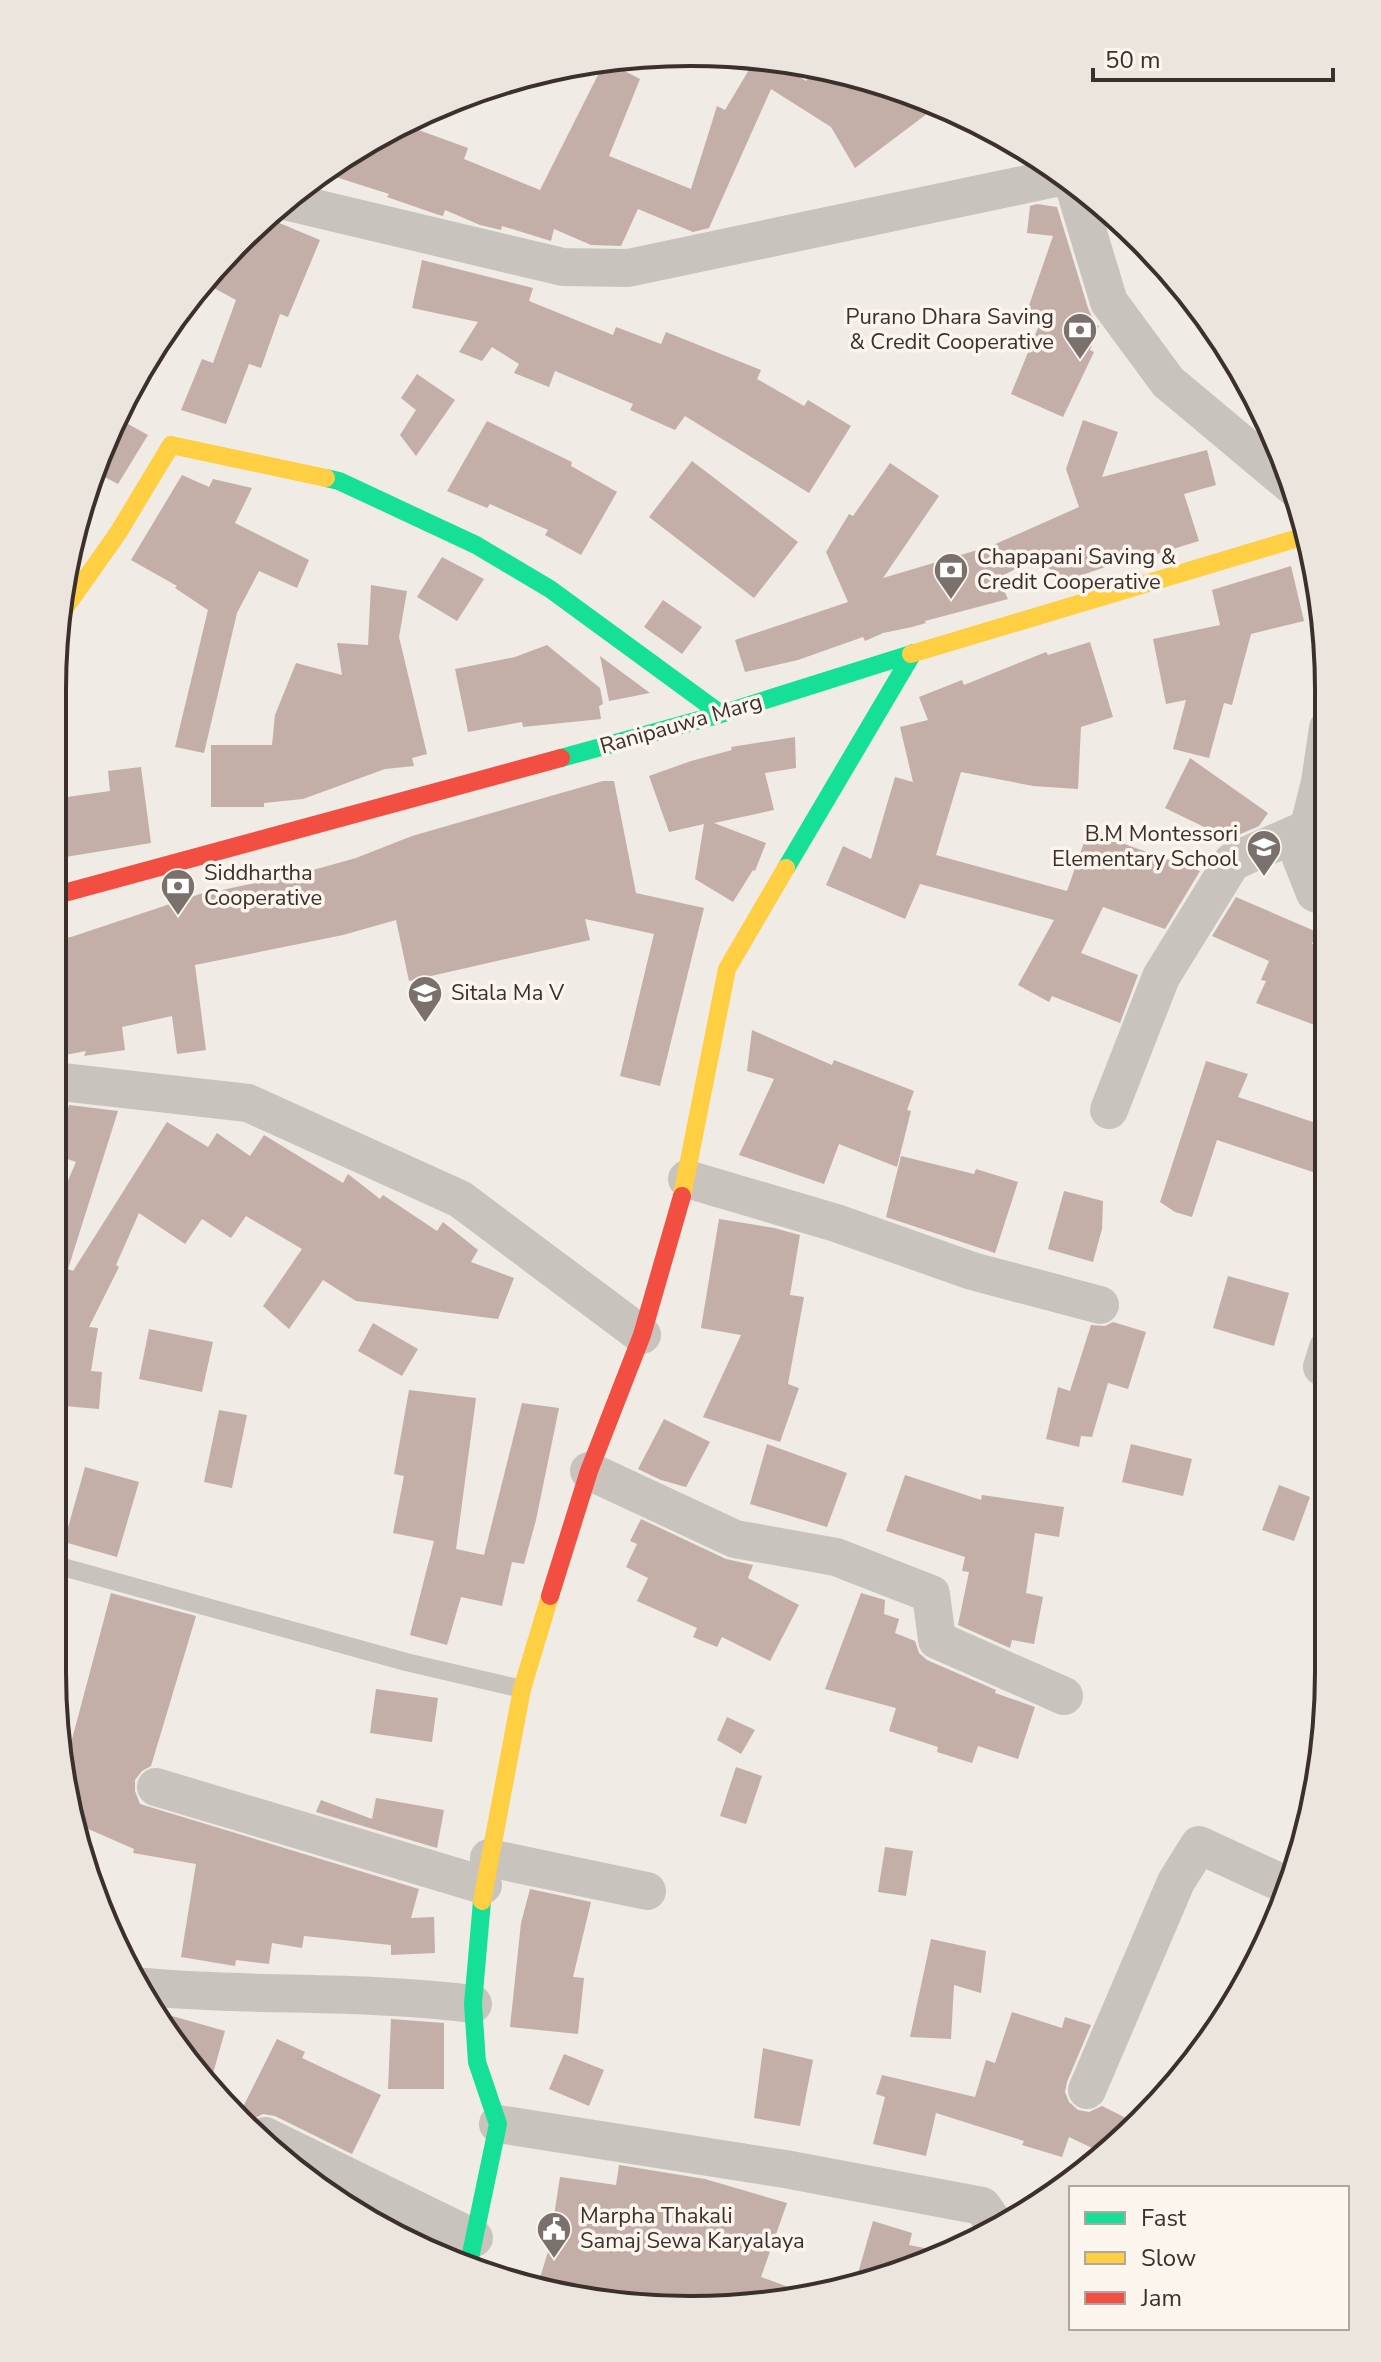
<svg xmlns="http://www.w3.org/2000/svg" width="1381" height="2362" viewBox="0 0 1381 2362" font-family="'Nunito Sans',sans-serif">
<rect width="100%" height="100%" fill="#f0ebe5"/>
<!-- building -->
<path fill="#c3afa7" d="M 756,58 L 772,60 L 806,81 L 817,65 L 940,104 L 855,168 L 831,127 L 771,89 L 709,228 L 693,232 L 638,209 L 621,246 L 591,245 L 554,229 L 551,241 L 502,226 L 501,230 L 480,225 L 445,210 L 443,216 L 436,214 L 387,197 L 389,194 L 320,172 L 335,160 L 402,124 L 468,148 L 464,159 L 540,190 L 605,61 L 640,79 L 609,156 L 691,189 L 717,106 L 725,110 Z
M 1037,204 L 1057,207 L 1088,308 L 1095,324 L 1099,326 L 1090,350 L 1094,352 L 1063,417 L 1011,394 L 1040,323 L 1025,317 L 1053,236 L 1027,233 L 1030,206 Z
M 265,217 L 320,240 L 288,317 L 280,314 L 261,368 L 249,364 L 226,424 L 181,410 L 202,359 L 213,363 L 236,300 L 203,282 L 239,239 Z
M 422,260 L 533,288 L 529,301 L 613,335 L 616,327 L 661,344 L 666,332 L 761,370 L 757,379 L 804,406 L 808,400 L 851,426 L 809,493 L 685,416 L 675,430 L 630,410 L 633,404 L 555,371 L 549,387 L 514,373 L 519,364 L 492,347 L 482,361 L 459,352 L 478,322 L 412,308 Z
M 417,374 L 455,400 L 416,456 L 400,435 L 416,410 L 401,398 Z
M 119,419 L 148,435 L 118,484 L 93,471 Z
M 1083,420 L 1118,432 L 1102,477 L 1207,450 L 1216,485 L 1184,494 L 1199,541 L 1150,556 L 1149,552 L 1056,584 L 1043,555 L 998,578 L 1008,599 L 925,621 L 926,623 L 912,627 L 883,633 L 865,641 L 863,637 L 798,660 L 745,672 L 735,640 L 848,602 L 826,552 L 849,514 L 853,516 L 890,463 L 939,496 L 883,578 L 991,546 L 1079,507 L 1066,469 Z
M 487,421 L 572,462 L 571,466 L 617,492 L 581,555 L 545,535 L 548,530 L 490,504 L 487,508 L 447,491 Z
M 692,461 L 798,542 L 754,598 L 649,517 Z
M 182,475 L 209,487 L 213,479 L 252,488 L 235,523 L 309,560 L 297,588 L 259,571 L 237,613 L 204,753 L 175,747 L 208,610 L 175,588 L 177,586 L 131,560 Z
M 442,557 L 484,579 L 457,621 L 417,597 Z
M 1291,566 L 1304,621 L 1251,634 L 1232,705 L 1224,703 L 1209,758 L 1173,749 L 1186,700 L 1166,704 L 1153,639 L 1220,625 L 1212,590 Z
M 371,585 L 407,591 L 399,637 L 427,754 L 412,758 L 414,766 L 385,769 L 303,799 L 264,803 L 264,807 L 211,807 L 211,745 L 272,745 L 275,715 L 296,663 L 342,675 L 337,643 L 368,645 Z
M 663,600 L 702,627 L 682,654 L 644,627 Z
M 1090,642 L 1113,717 L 1081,727 L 1078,789 L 1033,786 L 961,772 L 936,855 L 1067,891 L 1088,831 L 1200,871 L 1165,929 L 1103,907 L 1081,953 L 1138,975 L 1120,1023 L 1052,996 L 1049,1002 L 1018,985 L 1054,920 L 920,884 L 905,919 L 826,885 L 843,846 L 871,859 L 895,777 L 913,782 L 900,727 L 928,720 L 919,697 L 962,680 L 964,685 L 1046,652 L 1048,655 Z
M 547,645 L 600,688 L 603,704 L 599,706 L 601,719 L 523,727 L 522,722 L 468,732 L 455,669 L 515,657 Z
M 600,656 L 650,693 L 609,701 Z
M 795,737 L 796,768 L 765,773 L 774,810 L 714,823 L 766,843 L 755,871 L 753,870 L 733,902 L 695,879 L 704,824 L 669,832 L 649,776 L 691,761 L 732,750 L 731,747 Z
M 1190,758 L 1268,813 L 1259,826 L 1229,839 L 1165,808 Z
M 141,767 L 151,843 L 53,859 L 53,799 L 110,791 L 108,771 Z
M 603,781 L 614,781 L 636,893 L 704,908 L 660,1086 L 620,1076 L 654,934 L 585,919 L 590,940 L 409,981 L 396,920 L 343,935 L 195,965 L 206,1050 L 177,1054 L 172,1016 L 122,1027 L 125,1050 L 84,1056 L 86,1051 L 65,1055 L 59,1019 L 53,1018 L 53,939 L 71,937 L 212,890 L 213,892 L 306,872 L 356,858 L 412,836 Z
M 1236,897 L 1317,932 L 1312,944 L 1328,950 L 1328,1030 L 1256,1003 L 1266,981 L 1261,980 L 1269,961 L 1212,936 Z
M 752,1030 L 832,1065 L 834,1060 L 914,1091 L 907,1110 L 911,1111 L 897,1167 L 839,1144 L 824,1184 L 739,1155 L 774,1079 L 747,1071 Z
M 1206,1061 L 1248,1074 L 1238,1097 L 1328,1127 L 1328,1177 L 1217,1140 L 1192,1217 L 1175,1212 L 1160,1202 Z
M 69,1105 L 118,1111 L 68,1269 L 73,1271 L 167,1122 L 208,1147 L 217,1133 L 250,1156 L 264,1135 L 343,1183 L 348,1174 L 380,1199 L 383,1195 L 437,1231 L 443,1222 L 478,1250 L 471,1262 L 514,1278 L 498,1319 L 356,1301 L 323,1280 L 289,1329 L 263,1306 L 302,1249 L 246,1216 L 231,1238 L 202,1219 L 185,1244 L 139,1213 L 116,1265 L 119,1267 L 89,1327 L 98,1328 L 91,1371 L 102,1372 L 99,1409 L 52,1405 L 53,1215 L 76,1162 L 53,1154 Z
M 901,1156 L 974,1174 L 976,1169 L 1018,1182 L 995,1253 L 886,1217 Z
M 1064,1191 L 1103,1201 L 1102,1229 L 1093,1262 L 1048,1249 Z
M 719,1219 L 774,1228 L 800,1235 L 790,1295 L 804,1297 L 788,1384 L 799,1388 L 780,1442 L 703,1417 L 741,1335 L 701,1328 Z
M 1228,1276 L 1289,1293 L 1274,1346 L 1213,1328 Z
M 1113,1322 L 1146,1332 L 1128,1389 L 1108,1383 L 1092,1437 L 1081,1436 L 1079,1447 L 1046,1439 L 1058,1387 L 1070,1391 L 1091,1325 L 1105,1326 Z
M 373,1323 L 418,1349 L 402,1376 L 358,1351 Z
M 149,1329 L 213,1342 L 202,1392 L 139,1379 Z
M 409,1390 L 476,1398 L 456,1549 L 484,1555 L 522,1403 L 559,1408 L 536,1520 L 524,1564 L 512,1562 L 502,1606 L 461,1597 L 447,1645 L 410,1635 L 434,1541 L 393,1533 L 404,1476 L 394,1474 Z
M 219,1410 L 247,1415 L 232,1488 L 204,1482 Z
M 664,1419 L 710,1442 L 686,1487 L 661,1480 L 638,1469 Z
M 767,1444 L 847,1473 L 827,1527 L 750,1504 Z
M 1131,1444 L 1192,1459 L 1183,1496 L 1122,1482 Z
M 85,1467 L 139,1482 L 117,1557 L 64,1542 Z
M 905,1475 L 981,1500 L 982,1495 L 1064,1507 L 1059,1537 L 1035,1533 L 1026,1593 L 1043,1597 L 1034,1644 L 1012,1640 L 1010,1648 L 958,1625 L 969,1572 L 962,1571 L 965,1557 L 886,1531 Z
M 1279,1485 L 1310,1497 L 1294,1541 L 1262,1530 Z
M 641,1519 L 726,1559 L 753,1565 L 748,1578 L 799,1605 L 770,1661 L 722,1637 L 717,1647 L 693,1637 L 697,1628 L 637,1601 L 648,1578 L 626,1567 L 637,1544 L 630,1541 Z
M 111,1593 L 196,1616 L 151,1766 L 142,1771 L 135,1780 L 135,1791 L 140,1804 L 419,1889 L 411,1918 L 434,1917 L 435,1953 L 391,1955 L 391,1945 L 304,1936 L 302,1948 L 272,1943 L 269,1964 L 236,1960 L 235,1966 L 181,1957 L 196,1864 L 133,1853 L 134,1849 L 77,1824 L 67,1758 Z
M 861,1593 L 885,1600 L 884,1614 L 899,1619 L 895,1633 L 915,1641 L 919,1653 L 927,1660 L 996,1690 L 995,1693 L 1035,1707 L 1018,1759 L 978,1746 L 972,1763 L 937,1752 L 938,1747 L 889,1731 L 896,1708 L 825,1689 Z
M 376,1689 L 438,1698 L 432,1742 L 370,1733 Z
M 727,1717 L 755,1730 L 741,1754 L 717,1740 Z
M 736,1767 L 762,1776 L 746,1824 L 720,1816 Z
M 376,1798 L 444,1810 L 437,1848 L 316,1812 L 321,1800 L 372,1819 Z
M 885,1847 L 913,1851 L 906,1896 L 878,1892 Z
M 530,1889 L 591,1902 L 573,1977 L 584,1978 L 578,2034 L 510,2027 L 521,1923 Z
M 931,1939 L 986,1951 L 981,1993 L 954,1985 L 951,2039 L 910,2037 Z
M 158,2012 L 225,2031 L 210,2084 L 184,2060 Z
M 1012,2012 L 1062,2028 L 1065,2017 L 1091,2025 L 1067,2082 L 1065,2092 L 1069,2102 L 1078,2110 L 1089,2112 L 1102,2106 L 1132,2121 L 1103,2153 L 1069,2137 L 1062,2157 L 1022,2145 L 1024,2141 L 936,2113 L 926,2156 L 873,2144 L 885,2097 L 876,2094 L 882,2075 L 975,2097 L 986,2060 L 995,2063 Z
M 391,2019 L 444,2023 L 444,2089 L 388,2089 Z
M 277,2039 L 305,2052 L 302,2058 L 381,2095 L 352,2154 L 275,2116 L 263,2114 L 249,2121 L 240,2113 Z
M 763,2048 L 813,2060 L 800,2126 L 754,2118 Z
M 564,2054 L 604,2070 L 589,2106 L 549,2089 Z
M 619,2165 L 705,2179 L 787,2203 L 761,2277 L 802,2292 L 732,2309 L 598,2295 L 540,2278 L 549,2248 L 560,2177 L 616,2185 Z
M 873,2221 L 912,2233 L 909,2245 L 949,2253 L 934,2262 L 856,2280 Z"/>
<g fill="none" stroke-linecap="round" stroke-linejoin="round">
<!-- lane -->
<path stroke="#c9c3be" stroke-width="18" d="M 52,1564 L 406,1662 L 522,1689"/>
<!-- street -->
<path stroke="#c9c3be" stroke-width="38" d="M 1073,183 L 1109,302 L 1168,382 L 1296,489
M 285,201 L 563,267 L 628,268 L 1065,176
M 1328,728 L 1320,782 L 1301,858 L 1315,893 L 1328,898
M 53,1081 L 248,1103 L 460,1199 L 642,1335
M 1109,1110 L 1161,977 L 1232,862 L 1309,828
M 687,1179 L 836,1223 L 972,1271 L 1100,1305
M 1322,1367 L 1328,1348
M 589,1471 L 735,1539 L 836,1557 L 931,1594 L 937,1640 L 1064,1696
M 156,1787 L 483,1885
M 489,1858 L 647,1891
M 145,1987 C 254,1997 364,1990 473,2004
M 1087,2090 L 1176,1882 L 1199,1845 L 1290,1887
M 498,2124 L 785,2169 L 982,2206 L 996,2226
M 265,2136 L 474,2238"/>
<!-- fast -->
<path stroke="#16e098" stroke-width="18" d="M 326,478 L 339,481 L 476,545 L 550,589 L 721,714
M 561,758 L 721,714 L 911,654
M 786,868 L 913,653
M 469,2263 L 498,2124 L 477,2062 L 473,2004 L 482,1901"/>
<!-- slow -->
<path stroke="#ffcf43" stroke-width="18" d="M 60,615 L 118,533 L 171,445 L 326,478
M 911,654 L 1305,536
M 682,1196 L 727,969 L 786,868
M 482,1901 L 522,1689 L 550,1596"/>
<!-- jam -->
<path stroke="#f24e42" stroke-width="18" d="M 53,896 L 561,758
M 550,1596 L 589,1471 L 642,1335 L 682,1196"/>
</g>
<!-- icons -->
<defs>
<g id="bank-pin" transform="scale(1.8)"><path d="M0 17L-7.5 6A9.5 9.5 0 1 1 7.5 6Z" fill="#7a716c" stroke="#fbf5ee"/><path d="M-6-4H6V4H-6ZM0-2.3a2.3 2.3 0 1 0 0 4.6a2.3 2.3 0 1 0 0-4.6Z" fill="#fff"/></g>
<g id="school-pin" transform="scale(1.8)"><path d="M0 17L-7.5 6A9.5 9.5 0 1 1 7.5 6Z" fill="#7a716c" stroke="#fbf5ee"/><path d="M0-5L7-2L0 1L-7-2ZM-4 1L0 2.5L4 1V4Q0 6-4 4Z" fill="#fff"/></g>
<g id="civic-pin" transform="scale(1.8)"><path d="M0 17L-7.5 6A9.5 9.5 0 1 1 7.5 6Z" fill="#7a716c" stroke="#fbf5ee"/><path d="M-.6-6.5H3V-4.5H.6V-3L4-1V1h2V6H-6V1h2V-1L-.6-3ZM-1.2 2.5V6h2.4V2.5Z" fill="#fff"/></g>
</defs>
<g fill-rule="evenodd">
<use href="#bank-pin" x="1080" y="330"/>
<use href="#bank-pin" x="951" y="570"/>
<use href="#school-pin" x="1264" y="847"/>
<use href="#bank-pin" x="178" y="886"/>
<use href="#school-pin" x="425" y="993"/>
<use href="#civic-pin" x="554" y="2229"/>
</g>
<g text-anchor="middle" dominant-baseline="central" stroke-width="7" stroke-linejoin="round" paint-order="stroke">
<!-- poi labels -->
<g font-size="22" fill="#3b302b" stroke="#fbf5ee" text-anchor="start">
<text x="1054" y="317" text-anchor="end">Purano Dhara Saving<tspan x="1054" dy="25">&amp; Credit Cooperative</tspan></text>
<text x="977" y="557">Chapapani Saving &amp;<tspan x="977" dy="25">Credit Cooperative</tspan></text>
<text x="1238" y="834" text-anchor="end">B.M Montessori<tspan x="1238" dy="25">Elementary School</tspan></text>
<text x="204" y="873">Siddhartha<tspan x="204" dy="25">Cooperative</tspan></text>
<text x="451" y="993">Sitala Ma V</text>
<text x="580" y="2216">Marpha Thakali<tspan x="580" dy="25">Samaj Sewa Karyalaya</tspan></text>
</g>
<!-- street labels -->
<g font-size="22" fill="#3b302b" stroke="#fbf5ee">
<text transform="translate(681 724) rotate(-16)">Ranipauwa Marg</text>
</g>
</g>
<!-- crop -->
<path d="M0 0H1381V2362H0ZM690 66H691A624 624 0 0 1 1315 690V1672A624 624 0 0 1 691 2296H690A624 624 0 0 1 66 1672V690A624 624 0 0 1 690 66Z" fill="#ece5de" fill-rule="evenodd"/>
<path fill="none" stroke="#3b302b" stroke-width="4" d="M690 66H691A624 624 0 0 1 1315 690V1672A624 624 0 0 1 691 2296H690A624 624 0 0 1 66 1672V690A624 624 0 0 1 690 66Z"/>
<!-- legend -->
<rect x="1069" y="2186" width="280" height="144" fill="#fbf5ee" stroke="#aea6a0" stroke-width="2"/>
<rect x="1085" y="2212" width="40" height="12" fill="#16e098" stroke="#aea6a0" stroke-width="2"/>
<text x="1141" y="2226" font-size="24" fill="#3b302b">Fast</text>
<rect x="1085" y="2252" width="40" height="12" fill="#ffcf43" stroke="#aea6a0" stroke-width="2"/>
<text x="1141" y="2266" font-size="24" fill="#3b302b">Slow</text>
<rect x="1085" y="2292" width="40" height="12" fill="#f24e42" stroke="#aea6a0" stroke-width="2"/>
<text x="1141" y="2306" font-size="24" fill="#3b302b">Jam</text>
<!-- scale -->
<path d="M1093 68v12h240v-12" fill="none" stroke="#3b302b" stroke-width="4"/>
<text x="1105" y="68" font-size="24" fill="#3b302b" stroke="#fbf5ee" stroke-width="6" paint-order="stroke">50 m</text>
</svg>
